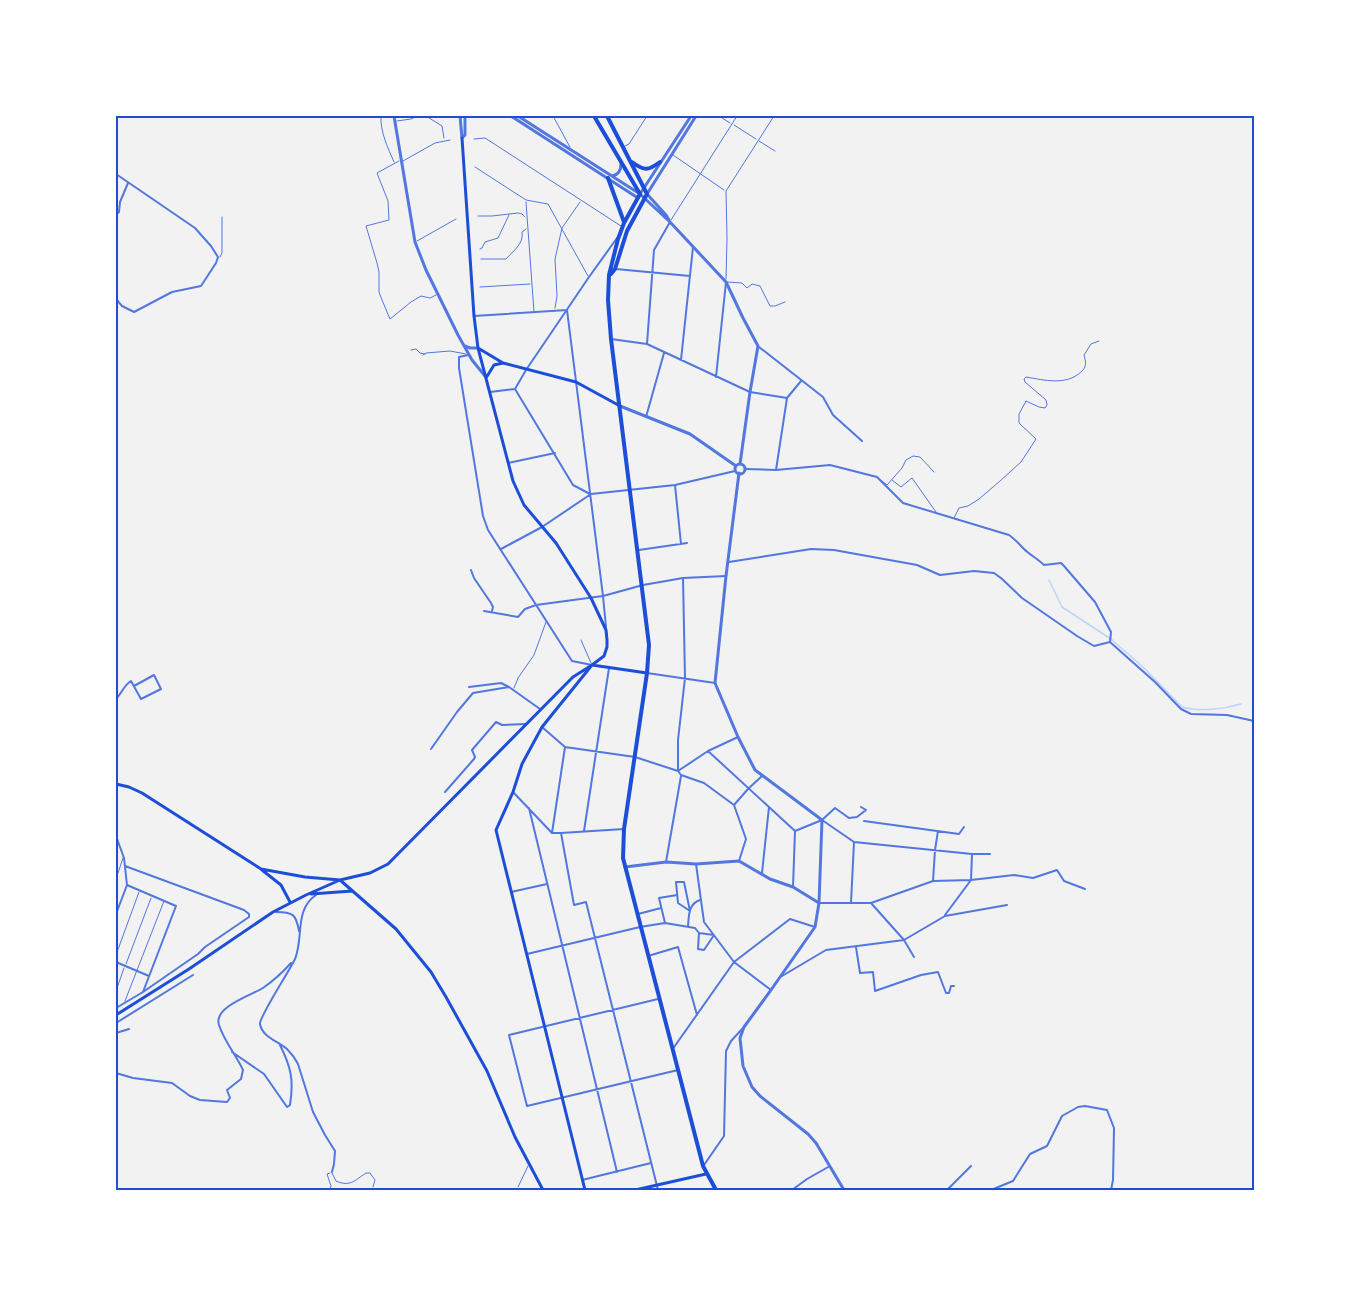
<svg xmlns="http://www.w3.org/2000/svg" width="1370" height="1306" viewBox="0 0 1370 1306" font-family="'Roboto Condensed',sans-serif">
<rect width="100%" height="100%" fill="#f2f2f2"/>
<g fill="none" stroke-linecap="round" stroke-linejoin="round">
<!-- stream -->
<path stroke="#bfd3fe" stroke-width="1.5" d="M 1049,580 L 1062,607 L 1111,639 L 1143,667 L 1182,707 C 1200,712 1224,709 1241,704"/>
<!-- service -->
<path stroke="#5277de" stroke-width="1" d="M 381,116 C 380,132 388,148 394,162
M 426,116 L 442,126 L 444,138
M 553,116 L 570,147
M 719,116 L 730,123
M 397,121 L 411,119 L 418,116
M 734,125 L 756,139
M 474,139 L 485,138 L 621,226
M 759,141 L 775,151
M 625,146 L 629,144 L 647,116
M 673,155 L 724,190
M 399,161 L 377,173 L 388,201 L 389,220 L 366,226 L 377,263 L 379,272 L 379,292 L 382,300 L 390,319 L 411,302 L 421,296 L 430,298 L 436,295
M 403,161 L 435,143 L 450,140
M 475,167 L 526,200 L 548,204 L 588,276
M 526,202 L 534,312
M 478,216 L 492,216 L 518,213 L 522,214 L 525,217
M 671,220 L 737,116
M 417,241 L 456,219
M 480,249 L 482,248 L 485,242 L 498,238 L 509,215
M 220,257 L 222,253 L 222,217
M 481,259 L 506,259 C 513,251 524,244 522,232 L 526,229
M 726,279 L 727,238 L 726,191 L 774,116
M 727,282 L 742,283 L 747,288 L 752,284 L 760,286 L 770,306 L 775,306 L 785,302
M 480,287 L 530,284
M 555,308 L 557,296 L 555,259 L 562,228 L 580,202
M 411,350 L 416,349 L 420,353 L 425,354
M 423,355 L 426,353 L 450,351 L 466,354
M 892,480 L 901,487 L 912,478 L 936,512
M 882,481 L 887,485 L 902,468 L 906,460 L 913,456 L 920,457 L 934,472
M 954,518 L 959,508 L 968,506 L 979,499 L 1000,481 L 1021,462 L 1036,439 L 1019,423 L 1019,414 L 1026,401 L 1039,407 L 1045,408 L 1047,405 L 1046,400 L 1025,382 L 1024,379 L 1026,377 C 1044,380 1066,386 1081,372 C 1087,367 1086,362 1084,355 L 1091,344 L 1099,341
M 581,640 L 591,663
M 514,688 L 518,678 L 534,655 L 546,622
M 116,879 L 123,858
M 116,955 L 139,892
M 126,964 L 151,898
M 116,991 L 124,968
M 125,1001 L 164,901
M 332,1173 L 336,1181 C 350,1187 354,1181 366,1173 L 370,1173 L 375,1180 L 373,1187
M 518,1187 L 528,1166
M 330,1190 L 331,1186 L 327,1174 L 330,1173"/>
<!-- minor -->
<path stroke="#5277de" stroke-width="2" d="M 116,174 L 195,228 L 211,246 L 218,257 L 216,263 L 201,286 L 172,292 L 134,312 L 122,306 L 116,299
M 116,215 L 119,212 L 120,202 L 128,183
M 616,269 L 690,276
M 474,316 L 567,310 L 603,596 L 536,605 L 525,609 L 518,617 L 484,611
M 611,339 L 647,344 L 750,392 L 787,398
M 647,344 L 654,250 L 670,222
M 759,347 L 823,397 L 833,415 L 862,441
M 468,355 L 459,357 L 459,368 L 483,516 L 488,530 L 572,661 L 592,665
M 681,360 L 693,247
M 716,377 L 726,282
M 515,389 L 526,370 L 589,277 L 617,238
M 490,392 L 515,389 L 573,485 L 590,494
M 646,417 L 664,353
M 508,463 L 555,453
M 745,469 L 776,470 L 830,465 L 877,477 L 903,503 L 1009,535 C 1015,539 1019,544 1024,549 C 1030,555 1038,559 1044,565 L 1061,563 L 1064,566 L 1095,602 L 1111,632 L 1110,642
M 776,470 L 787,398 L 801,381
M 675,485 L 681,544
M 501,549 L 542,527 L 591,494 L 675,485 L 735,471
M 639,550 L 687,543
M 729,562 L 811,549 L 834,550 L 917,565 L 940,575 L 974,571 L 994,573 L 1001,578 L 1022,598 L 1077,636 L 1094,646 L 1110,642
M 471,570 L 474,578 L 491,603 L 493,607 L 492,611
M 606,627 L 603,596 L 643,585 L 683,578 L 726,576
M 1110,642 L 1155,682 L 1181,709 L 1191,714 L 1227,715 L 1254,721
M 647,673 L 715,683
M 469,687 L 501,683 L 509,687
M 116,699 C 122,693 124,685 131,681 L 141,699 L 161,689 L 154,675 L 134,686
M 542,727 L 565,747 L 635,757 L 678,771 L 681,775 L 704,783 L 734,805 L 746,839 L 739,861
M 431,749 L 457,712 L 473,693 L 509,687 L 540,709
M 708,751 L 795,831 L 793,887
M 678,770 L 678,740 L 685,678 L 683,578
M 678,771 L 708,751 L 738,737
M 445,792 L 474,759 L 475,757 L 472,750 L 496,722 L 502,725 L 525,724
M 513,792 L 552,833 L 561,833 L 624,829
M 734,805 L 748,789 L 762,776
M 529,808 L 617,1172
M 822,820 L 854,842 L 972,854 L 990,854
M 864,821 L 959,834 L 964,827
M 584,831 L 609,668
M 795,831 L 822,820 L 835,808 L 849,818 L 857,817 L 866,810 L 861,807
M 552,833 L 565,747
M 561,833 L 574,905 L 586,902 L 658,1190
M 116,836 L 124,858 L 127,885 L 116,914
M 666,862 L 681,776
M 696,864 L 704,922 L 734,962 L 771,990
M 762,873 L 769,807
M 933,881 L 935,850 L 938,831
M 676,882 L 684,882 L 690,911 L 678,903 Z
M 127,885 L 176,906 L 143,992
M 511,892 L 547,884
M 316,895 C 294,910 304,937 295,959 C 290,970 259,1017 260,1024 C 262,1037 278,1041 287,1049 C 291,1053 295,1058 298,1064 L 313,1112 L 325,1135 L 335,1151 L 334,1164 L 332,1172
M 819,903 L 871,903 L 933,881 L 971,880 L 1014,875 L 1033,878 L 1057,870 L 1064,881 L 1085,889
M 851,903 L 854,842
M 871,903 L 904,940 L 914,957
M 276,912 C 293,912 296,914 299,931
M 638,914 L 661,908
M 945,915 L 971,880 L 972,854
M 665,923 L 659,898 L 677,895
M 688,926 C 689,916 688,904 700,900
M 856,947 L 860,973 L 873,972 L 875,991 L 921,975 L 938,972 L 946,993 L 949,993 L 951,986 L 954,986
M 527,954 L 640,927 L 665,923 L 695,928 L 699,933 L 714,935 L 704,950 L 698,949 L 699,933
M 648,956 L 678,947 L 697,1015
M 116,962 L 149,976
M 782,976 L 826,950 L 904,940 L 945,916 L 1007,905
M 658,999 L 509,1035 L 527,1106 L 678,1070
M 116,1008 L 143,992 L 198,954 L 205,947 L 249,917 L 249,914 L 244,910 L 125,866
M 116,1023 L 193,975
M 116,1033 L 129,1029
M 672,1050 L 734,962 L 790,919 L 815,927
M 232,1052 L 264,1074 L 287,1107 L 290,1105 C 294,1080 291,1067 280,1045
M 116,1073 L 133,1078 L 172,1083 L 190,1096 L 200,1100 L 227,1102 L 230,1098 L 227,1090 L 241,1079 L 243,1070 C 236,1055 224,1041 219,1025 C 213,1007 252,995 263,988 C 273,981 283,972 291,963
M 704,1165 L 724,1136 L 726,1051 L 731,1041 L 744,1027
M 582,1180 L 651,1163
M 517,1189 L 518,1190
M 792,1190 L 807,1179 L 830,1166
M 947,1190 L 971,1166
M 991,1190 L 1013,1181 L 1030,1154 L 1047,1146 L 1062,1116 L 1078,1107 L 1085,1106 L 1107,1110 L 1114,1128 L 1113,1180 L 1111,1190"/>
<!-- tertiary -->
<path stroke="#5277de" stroke-width="3" d="M 394,116 L 415,242 L 426,270 L 458,335 L 472,360 L 485,376
M 460,116 L 462,138
M 511,116 L 638,198
M 518,116 L 640,194 L 670,222 L 726,282 L 743,318 L 758,346 L 750,392 L 740,464
M 462,138 L 465,135 L 465,116
M 612,176 C 619,175 621,170 621,164
M 640,194 L 691,116
M 669,220 L 666,215 L 647,194 L 696,116
M 465,346 L 470,348 L 478,348
M 620,406 L 690,434 L 736,466
M735 469a5 5 0 1 1 10 0a5 5 0 1 1-10 0Z
M 739,473 L 726,576 L 715,683 L 738,737 L 755,770 L 822,820 L 819,903 L 815,927 L 771,990 L 744,1027 L 740,1038 L 743,1066 L 752,1087 L 760,1096 L 808,1134 L 816,1143 L 844,1190
M 625,867 L 666,862 L 696,864 L 739,861 L 770,879 L 793,887 L 819,903"/>
<!-- secondary -->
<path stroke="#1d4ed8" stroke-width="3" d="M 462,138 L 474,316 L 478,348 L 513,481 L 524,505 L 556,543 L 591,598 L 606,630 L 607,640 L 607,647 L 604,656 L 592,665 L 542,727 L 522,764 L 513,792 L 496,830 L 585,1190
M 478,348 L 503,363 L 576,382 L 620,406
M 486,378 L 494,365 L 503,363
M 116,784 L 129,787 L 142,793 L 261,869 L 305,877 L 340,880 L 396,929 L 431,972 L 446,997 L 487,1071 L 515,1137 L 543,1190
M 262,870 L 281,885 L 290,902
M 311,894 L 352,891
M 116,1015 L 189,969 L 273,912 L 306,895 L 340,880 L 370,873 L 388,864 L 573,677 L 592,665 L 647,673
M 635,1190 L 706,1174"/>
<!-- primary -->
<path stroke="#1d4ed8" stroke-width="4" d="M 594,116 L 640,194 L 624,223 L 618,239 L 609,275 L 608,300 L 611,339 L 649,645 L 647,673 L 624,829 L 623,858 L 703,1166 L 716,1190
M 607,116 L 647,194 L 627,231 L 615,269 L 611,274
M 632,162 C 644,171 648,171 660,162
M 608,178 L 624,222"/>
</g>
<!-- border -->
<rect width="1370" height="1306" fill="none" stroke="#ffffff" stroke-width="234"/>
<rect x="117" y="117" width="1136" height="1072" fill="none" stroke="#1d4ed8" stroke-width="2"/>
</svg>
